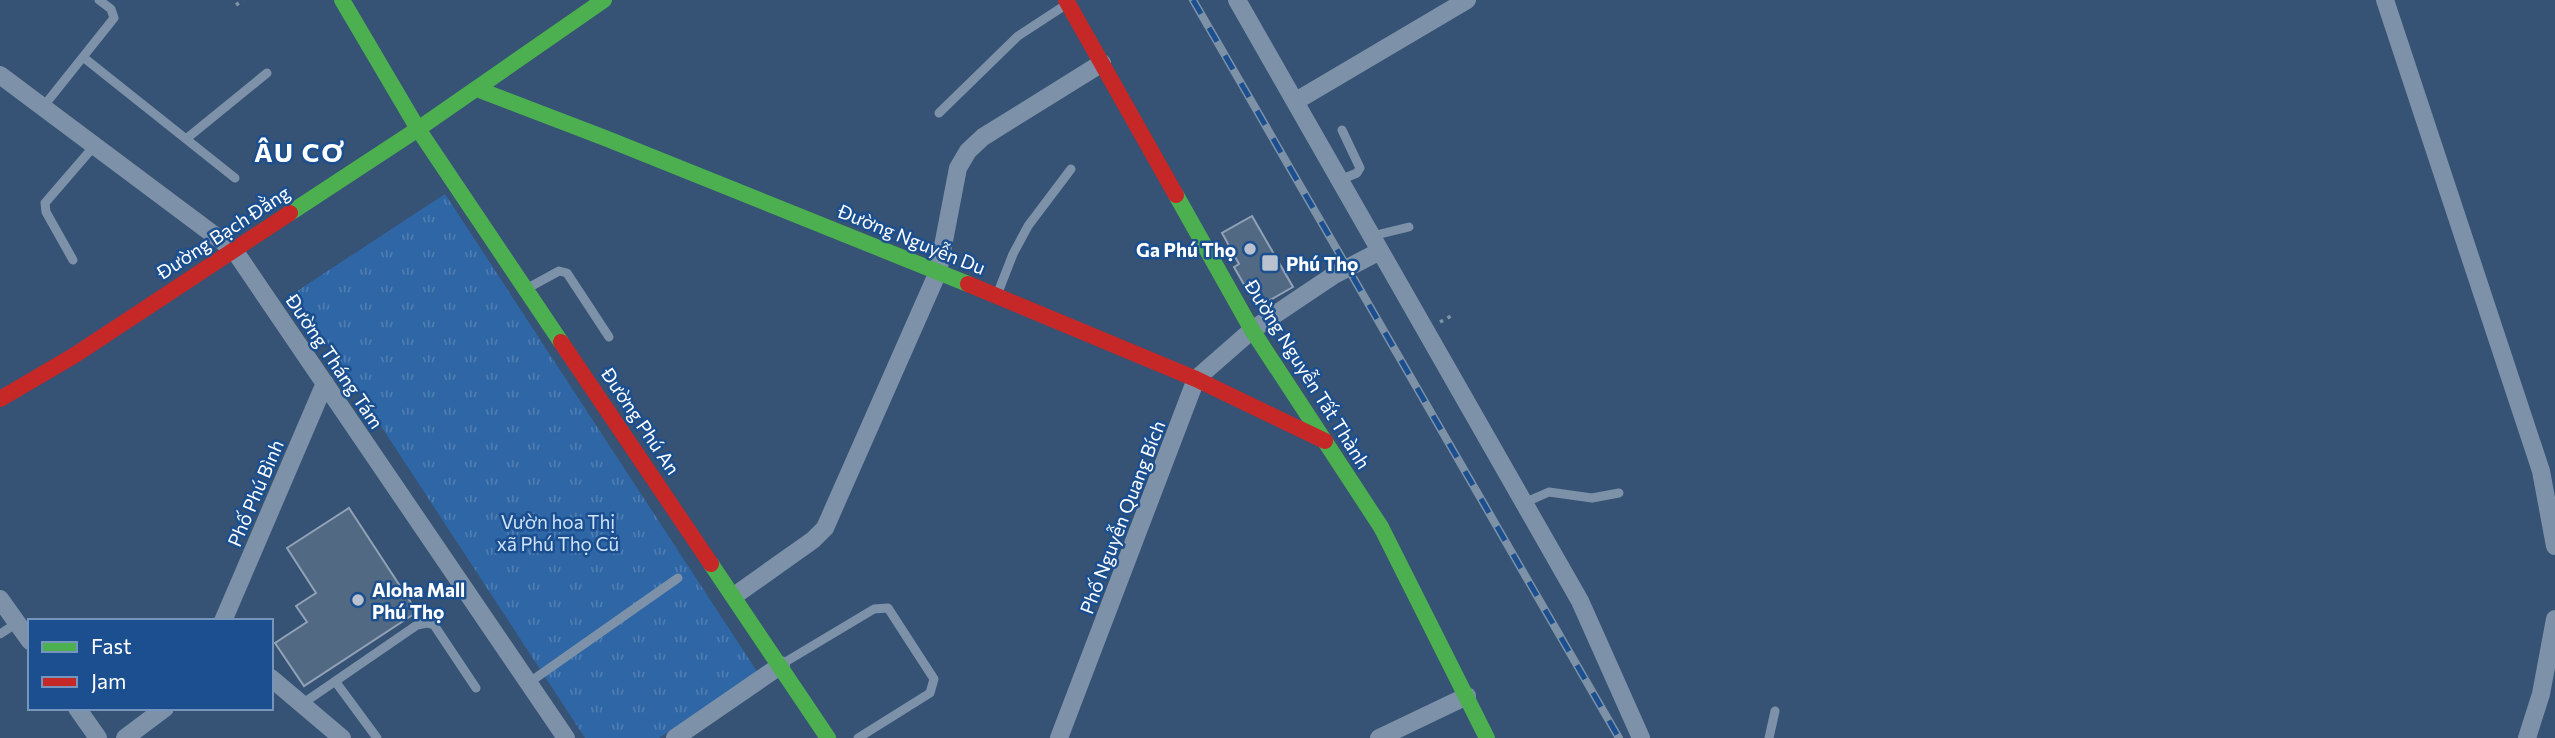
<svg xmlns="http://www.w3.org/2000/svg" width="2555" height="738" viewBox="0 0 2555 738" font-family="Commissioner,sans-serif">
<defs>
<pattern id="park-tufts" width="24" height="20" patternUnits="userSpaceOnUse" patternTransform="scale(1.75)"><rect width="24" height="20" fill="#2f66a5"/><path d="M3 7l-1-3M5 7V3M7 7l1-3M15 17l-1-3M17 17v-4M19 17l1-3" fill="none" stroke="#4e7db2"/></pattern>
</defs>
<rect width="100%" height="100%" fill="#365274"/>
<!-- park -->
<path fill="url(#park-tufts)" d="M 445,194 L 758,673 L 659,738 L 585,738 L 294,293 Z"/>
<!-- building -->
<path fill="#526984" stroke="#92a2b6" stroke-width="2" d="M 1252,216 L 1293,287 L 1263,304 L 1256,292 L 1250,295 L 1234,267 L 1239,264 L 1222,233 Z
M 349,508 L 417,612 L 304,686 L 275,643 L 307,622 L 296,606 L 316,593 L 287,548 Z"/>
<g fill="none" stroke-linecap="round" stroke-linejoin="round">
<!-- path -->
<path stroke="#7d92a8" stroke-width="3.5" stroke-dasharray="3.5 5" stroke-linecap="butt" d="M 236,5 L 243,0
M 1440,322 L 1453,315"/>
<!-- lane -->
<path stroke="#7d92a8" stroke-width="9" d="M 83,57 L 235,178
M 43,107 L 114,18 L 111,9 L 99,0
M 939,113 L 1018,36 L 1067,4
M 186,139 L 267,73
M 1340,180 L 1357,173 L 1360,168 L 1342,130
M 1372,236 L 1409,227
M 73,260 L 46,212 L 45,203 L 95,145
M 528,288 L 559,271 L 567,273 L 609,337
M 997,295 L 1013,254 L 1028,226 L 1071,169
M 1524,503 L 1549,492 L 1592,498 L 1619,493
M 0,634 L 17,623
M 782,664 L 874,609 L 888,608 L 934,679 L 930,693 L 858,738
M 335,681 L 377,738
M 527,684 L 678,578
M 302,704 L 417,625 L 427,623 L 434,625 L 476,688
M 1769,738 L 1775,711"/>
<!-- street -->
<path stroke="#7d92a8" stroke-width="18" d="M 1237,0 L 1580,601 L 1641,738
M 2385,0 L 2541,471 L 2555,546
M 0,75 L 234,250 L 566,738
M 1296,101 L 1467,0
M 734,596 L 813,540 L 825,528 L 938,272 L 958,168 L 968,151 L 983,137 L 1102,63
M 0,599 L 30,641
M 223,621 L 325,383
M 271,678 L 342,738
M 77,708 L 98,738
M 125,738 L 165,708
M 675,738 L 781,665
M 1059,738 L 1196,379 L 1252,330 L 1334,275 L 1380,251
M 1379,738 L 1467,696
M 2527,738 L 2541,694 L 2555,619"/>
<!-- fast -->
<path stroke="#4caf50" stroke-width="16" d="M 342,0 L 418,129 L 561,342
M 477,89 L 605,138 L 968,284
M 1176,195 L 1252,330 L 1381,527 L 1487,738
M 290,213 L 418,129 L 604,0
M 711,564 L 828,738"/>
<!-- jam -->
<path stroke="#c62828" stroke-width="16" d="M 1066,0 L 1176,195
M 968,284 L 1196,379 L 1325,441
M 561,342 L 711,564
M 0,399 L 75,355 L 290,213"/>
<!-- rail casing -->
<g stroke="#7e92a7" stroke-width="8">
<path id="rail" d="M 1193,0 L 1619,738"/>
</g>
<!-- rail -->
<use href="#rail" stroke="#1b4f8f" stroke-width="5" stroke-dasharray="16" stroke-linecap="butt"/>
</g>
<!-- markers -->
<g fill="#b9c2ce" stroke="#1b4f8f" stroke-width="2.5">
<circle cx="1250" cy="249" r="7"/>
<rect x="1261" y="254" width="18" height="18" rx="3.5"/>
<circle cx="358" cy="600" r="7"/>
</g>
<g text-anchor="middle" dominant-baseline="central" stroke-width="5" stroke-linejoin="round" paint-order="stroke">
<!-- street labels -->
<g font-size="19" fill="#fff" stroke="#1b4f8f">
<text transform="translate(223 232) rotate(-33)">Đường Bạch Đằng</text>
<text transform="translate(912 239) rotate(22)">Đường Nguyễn Du</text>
<text transform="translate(335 361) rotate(56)">Đường Tháng Tám</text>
<text transform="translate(1308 374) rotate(58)">Đường Nguyễn Tất Thành</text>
<text transform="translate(641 421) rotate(56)">Đường Phú An</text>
<text transform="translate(255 493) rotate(-67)">Phố Phú Bình</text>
<text transform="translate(1122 517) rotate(-69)">Phố Nguyễn Quang Bích</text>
</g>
<!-- poi labels -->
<g font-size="19" font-weight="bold" fill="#fff" stroke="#1b4f8f" text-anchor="start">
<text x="1236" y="249" text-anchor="end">Ga Phú Thọ</text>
<text x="1286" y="263">Phú Thọ</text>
<text x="372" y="589">Aloha Mall<tspan x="372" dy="22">Phú Thọ</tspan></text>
</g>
<!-- park labels -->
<g font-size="19" fill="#cfe3fa" stroke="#1b4f8f">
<text x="558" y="521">Vườn hoa Thị<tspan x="558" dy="22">xã Phú Thọ Cũ</tspan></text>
</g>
<!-- district labels -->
<g font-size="26" font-weight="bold" letter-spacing="2" fill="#fff" stroke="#1b4f8f">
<text x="300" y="151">ÂU CƠ</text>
</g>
</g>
<!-- legend -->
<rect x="28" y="619" width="245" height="91" fill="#1b4f8f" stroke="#7695bc" stroke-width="2"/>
<rect x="42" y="642" width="35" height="10" fill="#4caf50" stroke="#7695bc" stroke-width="2"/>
<text x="91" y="654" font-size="21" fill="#ffffff">Fast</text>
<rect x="42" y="677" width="35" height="10" fill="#c62828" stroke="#7695bc" stroke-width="2"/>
<text x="91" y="689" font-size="21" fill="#ffffff">Jam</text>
</svg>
